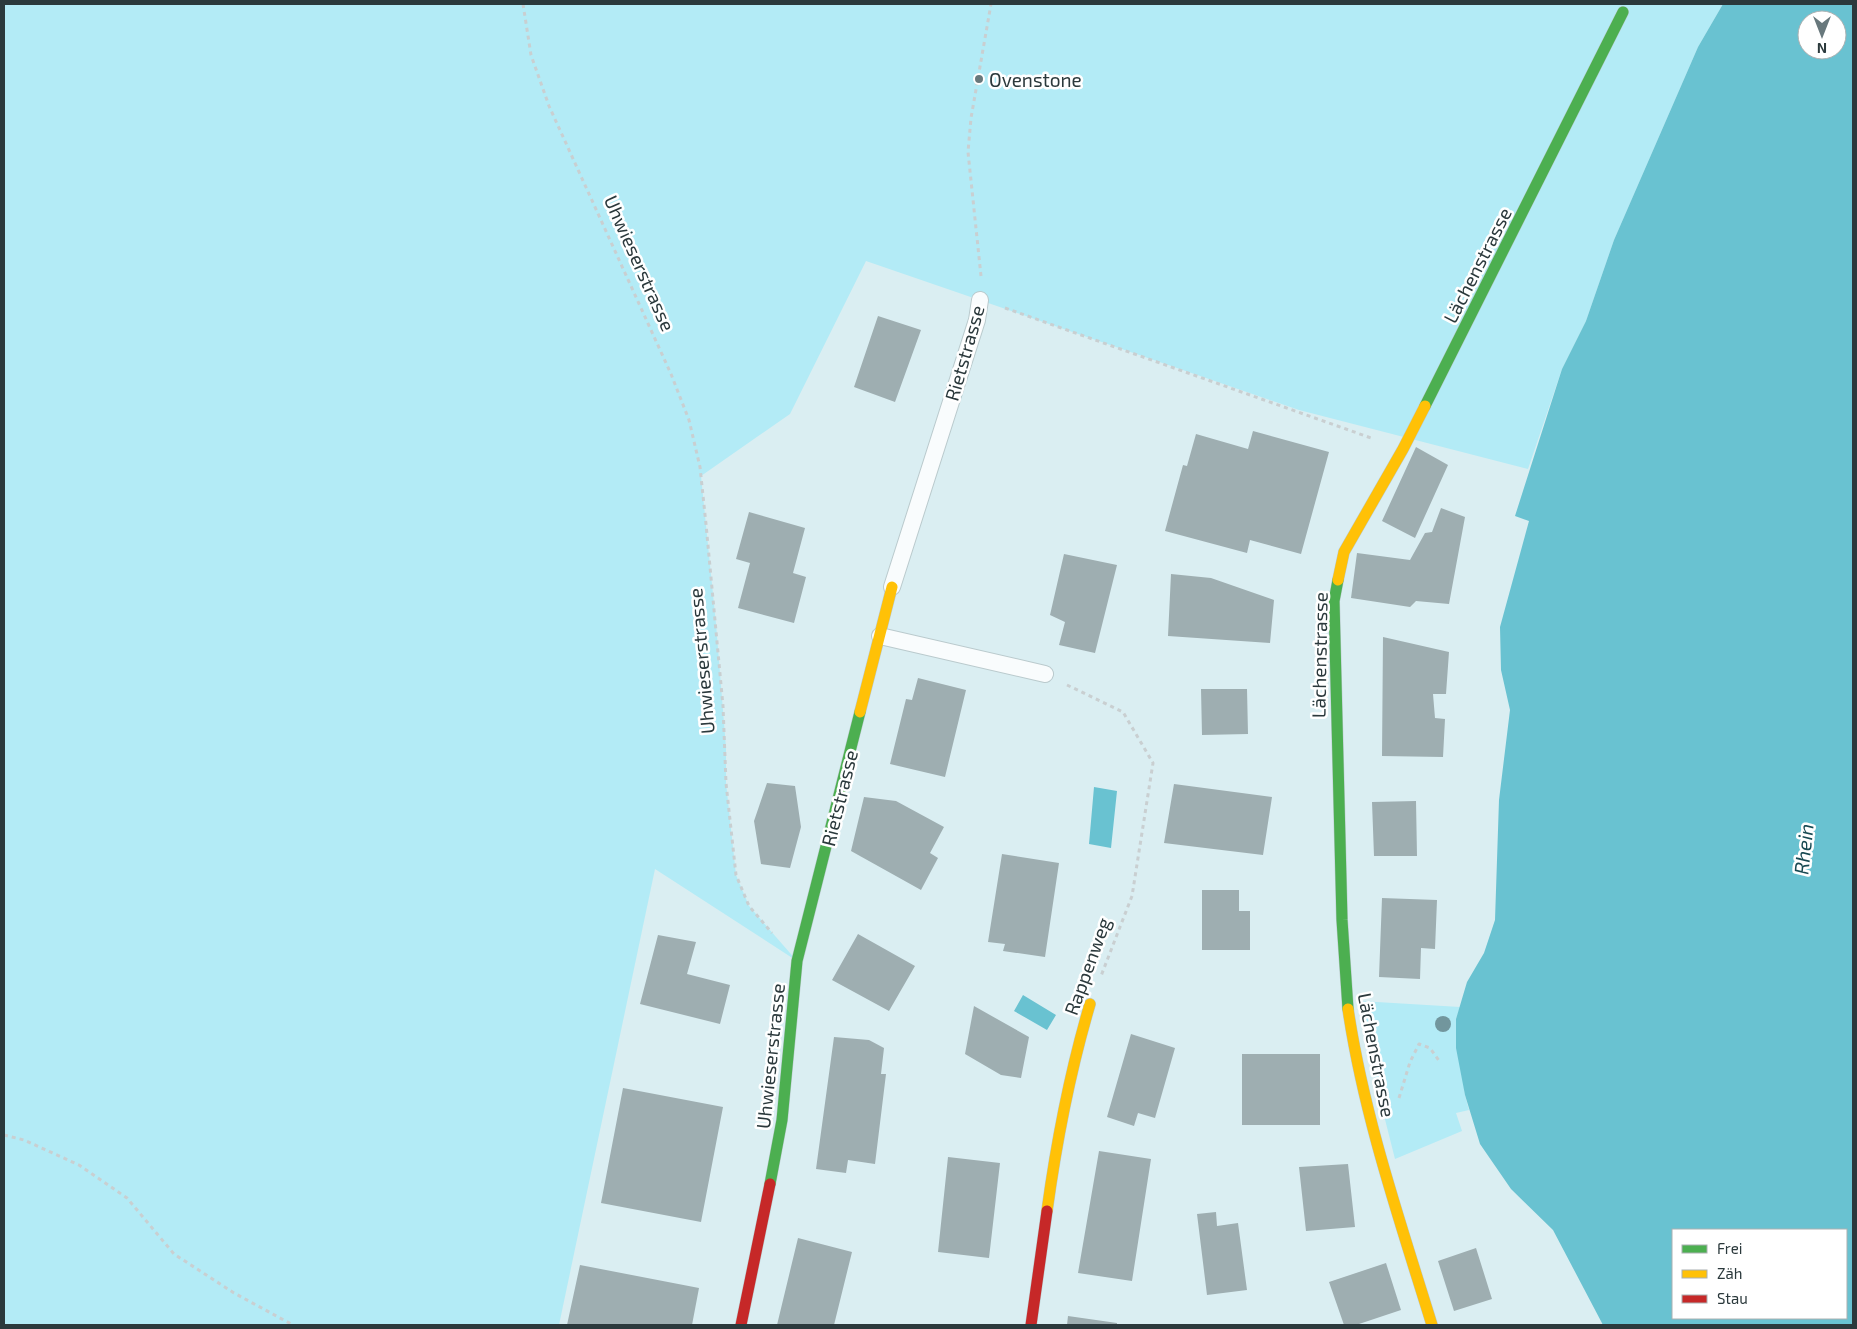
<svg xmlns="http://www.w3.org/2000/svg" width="1857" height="1329" viewBox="0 0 1857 1329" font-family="'Exo 2',sans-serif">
<rect width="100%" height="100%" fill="#daeef2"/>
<!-- green -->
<path fill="#b3ebf6" d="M 4,4 L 1723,4 L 1698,47 L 1614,240 L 1586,321 L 1562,369 L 1528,469 L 1299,410 L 866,261 L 790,414 L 701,476 L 716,624 L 726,748 L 726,783 L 736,875 L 749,906 L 797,961 L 655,869 L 559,1325 L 4,1325 Z
M 1360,1001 L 1460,1007 L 1456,1019 L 1465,1095 L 1469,1110 L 1456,1113 L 1462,1131 L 1395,1159 L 1370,1060 Z"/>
<!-- water -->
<path fill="#69c2d1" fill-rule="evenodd" d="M 1723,4 L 1853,4 L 1853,1325 L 1603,1325 L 1553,1230 L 1511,1189 L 1480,1144 L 1465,1095 L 1456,1048 L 1456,1019 L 1467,982 L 1484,953 L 1495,920 L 1499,800 L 1510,710 L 1501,670 L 1500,627 L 1529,521 L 1515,516 L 1562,369 L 1586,321 L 1614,240 L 1698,47 ZM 1807,20 L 1837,20 L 1837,50 L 1807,50 ZM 1673,1230 L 1846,1230 L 1846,1318 L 1673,1318 Z
M 1094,787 L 1117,791 L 1111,848 L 1089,844 Z
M 1023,995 L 1056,1015 L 1047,1030 L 1014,1011 Z"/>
<!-- building -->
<path fill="#9eaeb1" d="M 878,316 L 921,330 L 895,402 L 854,387 Z
M 1253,431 L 1329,452 L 1301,554 L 1250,540 L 1247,553 L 1165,531 L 1183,465 L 1187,466 L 1196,434 L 1248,449 Z
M 1416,447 L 1448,465 L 1415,538 L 1382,521 Z
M 1441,508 L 1465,517 L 1449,604 L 1416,601 L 1410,607 L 1351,598 L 1357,553 L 1410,560 L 1425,533 L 1432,532 Z
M 749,512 L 805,528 L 793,573 L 806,577 L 794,623 L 738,608 L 750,563 L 736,559 Z
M 1064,554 L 1117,565 L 1095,653 L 1059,645 L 1065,622 L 1050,615 Z
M 1171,574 L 1211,578 L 1274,600 L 1270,643 L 1168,636 Z
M 1383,637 L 1449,652 L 1446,694 L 1433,694 L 1435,718 L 1445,719 L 1443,757 L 1382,756 Z
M 918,678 L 966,690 L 945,777 L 890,764 L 906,699 L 912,700 Z
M 1201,689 L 1247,689 L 1248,734 L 1202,735 Z
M 767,783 L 795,786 L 801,827 L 790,868 L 761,864 L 754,821 Z
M 1174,784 L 1272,797 L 1263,855 L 1164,843 Z
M 864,797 L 896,801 L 944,827 L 930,853 L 938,858 L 921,890 L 851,851 Z
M 1416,801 L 1417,856 L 1374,856 L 1372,802 Z
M 1002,854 L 1059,863 L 1045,957 L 1003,951 L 1005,944 L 988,942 Z
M 1202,890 L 1239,890 L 1239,911 L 1250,911 L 1250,950 L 1202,950 Z
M 1382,898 L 1437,900 L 1435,949 L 1421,948 L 1420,979 L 1379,977 Z
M 858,934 L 915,966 L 889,1011 L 832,980 Z
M 658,935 L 696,942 L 687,974 L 730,985 L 720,1024 L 640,1004 Z
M 974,1006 L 1029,1037 L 1021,1078 L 1001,1075 L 965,1054 Z
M 1131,1034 L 1175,1048 L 1155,1118 L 1138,1113 L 1134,1126 L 1107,1117 Z
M 834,1037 L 869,1040 L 884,1048 L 881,1074 L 886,1074 L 875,1164 L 848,1160 L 846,1173 L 816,1169 Z
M 1242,1054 L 1320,1054 L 1320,1125 L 1242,1125 Z
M 623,1088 L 723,1107 L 701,1222 L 601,1203 Z
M 1099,1151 L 1151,1159 L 1132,1281 L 1078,1273 Z
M 948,1157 L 1000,1163 L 989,1258 L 938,1252 Z
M 1348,1164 L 1355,1227 L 1306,1231 L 1299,1167 Z
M 1216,1212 L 1217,1226 L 1238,1223 L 1247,1290 L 1207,1295 L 1197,1214 Z
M 798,1238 L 852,1252 L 834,1325 L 777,1325 Z
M 1476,1248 L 1492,1299 L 1454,1311 L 1438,1261 Z
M 1386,1263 L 1401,1310 L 1356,1325 L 1344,1325 L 1329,1282 Z
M 580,1265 L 699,1288 L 692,1325 L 567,1325 Z
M 1068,1316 L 1117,1323 L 1117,1325 L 1067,1325 Z"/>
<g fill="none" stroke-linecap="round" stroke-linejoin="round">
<!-- lane casing -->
<g stroke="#bacacd" stroke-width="18">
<path id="lane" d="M 892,587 L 977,320 L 980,300
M 880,636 L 1045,674"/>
</g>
<!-- fast casing -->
<g stroke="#bacacd" stroke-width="12">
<path id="fast" d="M 1425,406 L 1623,12
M 1338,580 L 1334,601 L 1342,920 L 1348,1009
M 770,1184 L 782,1120 L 797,961 L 860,712"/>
</g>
<!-- slow casing -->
<g stroke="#bacacd" stroke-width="12">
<path id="slow" d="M 1338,580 L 1344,552 L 1403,449 L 1425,406
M 860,712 L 892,587
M 1348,1009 C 1364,1117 1400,1221 1432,1325
M 1047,1211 C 1057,1138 1069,1075 1090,1004"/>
</g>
<!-- jam casing -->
<g stroke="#bacacd" stroke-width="12">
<path id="jam" d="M 741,1325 L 770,1184
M 1031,1325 L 1047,1211"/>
</g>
<!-- path -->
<path stroke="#c9cfd1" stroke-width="3" stroke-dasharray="4 4" stroke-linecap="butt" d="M 523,4 L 531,55 L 549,106 L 671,374 L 689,420 L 700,467 L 706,524 L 723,706 L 726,783 L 736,875 L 749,906 L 772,933
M 981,276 L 968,152 L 971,118 L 991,4
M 1005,308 L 1374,439
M 1067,685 L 1123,712 L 1153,763 L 1132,896 L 1101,976
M 1399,1098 L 1410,1062 L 1419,1044 L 1430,1048 L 1440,1062
M 4,1135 L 24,1140 L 79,1165 L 127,1198 L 174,1254 L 234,1293 L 293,1325"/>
<!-- lane -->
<use href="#lane" stroke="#f9fcfd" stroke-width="16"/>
<!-- fast -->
<use href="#fast" stroke="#4caf50" stroke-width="11"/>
<!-- slow -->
<use href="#slow" stroke="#ffc107" stroke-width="11"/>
<!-- jam -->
<use href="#jam" stroke="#c62828" stroke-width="11"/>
</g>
<!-- trees -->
<circle fill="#72969d" cx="1443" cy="1024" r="8"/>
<!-- markers -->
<circle fill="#68787c" stroke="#fff" stroke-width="2" cx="979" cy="79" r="5"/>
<g text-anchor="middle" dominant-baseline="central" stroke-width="5" stroke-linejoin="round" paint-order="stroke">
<!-- poi labels -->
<g font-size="19" fill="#2b393c" stroke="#fff" text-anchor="start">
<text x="989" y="79">Ovenstone</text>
</g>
<!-- street labels -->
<g font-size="19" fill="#2b393c" stroke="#fff">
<text transform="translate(640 263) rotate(66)">Uhwieserstrasse</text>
<text transform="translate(1477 265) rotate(-63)">Lächenstrasse</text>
<text transform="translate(964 353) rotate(-74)">Rietstrasse</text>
<text transform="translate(1319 655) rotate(-89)">Lächenstrasse</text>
<text transform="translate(701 661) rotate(-95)">Uhwieserstrasse</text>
<text transform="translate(839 798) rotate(-76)">Rietstrasse</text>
<text transform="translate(1087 966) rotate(-70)">Rappenweg</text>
<text transform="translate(1377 1055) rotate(79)">Lächenstrasse</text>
<text transform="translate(770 1056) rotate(-84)">Uhwieserstrasse</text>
</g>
<!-- water labels -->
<g font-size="20" font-style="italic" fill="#174952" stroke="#fff">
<text transform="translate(1803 849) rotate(-84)">Rhein</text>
</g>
</g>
<!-- border -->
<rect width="1857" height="1329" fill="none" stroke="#2b393c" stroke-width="10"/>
<!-- legend -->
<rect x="1672" y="1229" width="175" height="90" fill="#ffffff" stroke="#aab0b1"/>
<rect x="1682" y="1245" width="25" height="8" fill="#4caf50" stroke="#aab0b1"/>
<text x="1717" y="1254" font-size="15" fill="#2b393c">Frei</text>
<rect x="1682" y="1270" width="25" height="8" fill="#ffc107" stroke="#aab0b1"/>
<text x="1717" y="1279" font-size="15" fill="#2b393c">Zäh</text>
<rect x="1682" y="1295" width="25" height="8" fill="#c62828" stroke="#aab0b1"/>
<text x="1717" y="1304" font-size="15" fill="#2b393c">Stau</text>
<!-- north arrow -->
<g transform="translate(1822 35) rotate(180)"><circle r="24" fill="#ffffff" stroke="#aab0b1"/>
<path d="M0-4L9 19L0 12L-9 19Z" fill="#68787c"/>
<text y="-8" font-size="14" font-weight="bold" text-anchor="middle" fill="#2b393c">N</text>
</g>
</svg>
